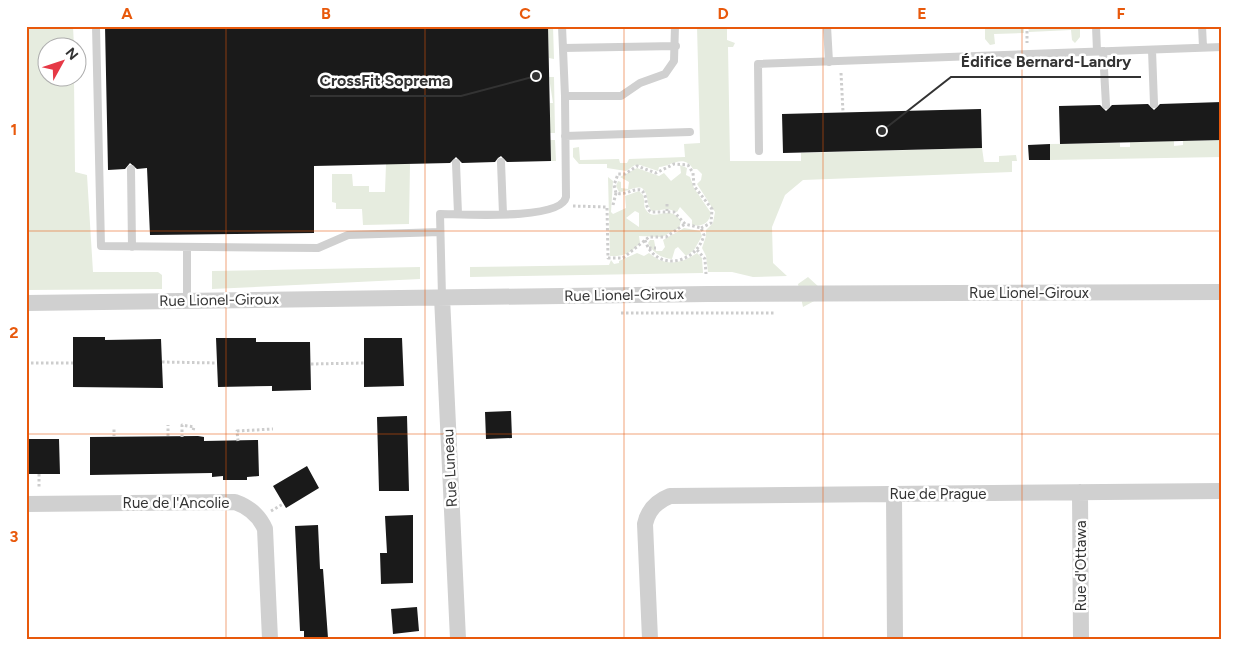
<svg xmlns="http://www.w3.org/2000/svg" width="1248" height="665" viewBox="0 0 1248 665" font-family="Figtree,sans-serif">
<rect width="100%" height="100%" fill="#fff"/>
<!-- green -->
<path fill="#e6ecdf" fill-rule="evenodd" d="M 26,26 L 73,26 L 74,47 L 48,48 L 48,78 L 74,78 L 75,172 L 87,175 L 93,272 L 158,272 L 162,275 L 162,289 L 26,290 Z
M 548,26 L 553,26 L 554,59 L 549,58 Z
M 697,26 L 727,26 L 727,40 L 735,43 L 733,47 L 728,47 L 730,161 L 801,161 L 801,153 L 982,148 L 984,162 L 999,162 L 999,156 L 1016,155 L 1017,161 L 1012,161 L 1012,172 L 803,180 L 785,195 L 772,227 L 773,263 L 787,276 L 753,277 L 732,272 L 708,272 L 706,256 L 702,248 L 706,236 L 706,230 L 713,223 L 715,212 L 697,184 L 701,180 L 702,174 L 697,169 L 693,169 C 684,153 670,167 659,167 L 658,171 L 640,165 L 635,165 L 626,171 L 607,168 L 607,164 L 579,164 L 573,157 L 573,148 L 579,147 L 580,160 L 619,159 L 620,163 L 627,163 L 629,159 L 685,157 L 684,144 L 700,143 Z
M 985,26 L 1024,26 L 1024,33 L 994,34 L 995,44 L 990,45 L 985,39 Z
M 1080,26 L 1080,37 L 1075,43 L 1072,40 L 1071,30 L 1029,32 L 1028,27 Z
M 549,77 L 554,77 L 555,133 L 550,133 L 550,103 L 553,103 Z
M 550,140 L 555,140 L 556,161 L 551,161 Z
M 1222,140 L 1222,157 L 1050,160 L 1050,144 L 1120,143 L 1120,147 L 1130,147 L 1130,142 L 1174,141 L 1174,146 L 1183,145 L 1183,141 Z
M 386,164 L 410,164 L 409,224 L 363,225 L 362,209 L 336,209 L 336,203 L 332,202 L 332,174 L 352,174 L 353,186 L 369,186 L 369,192 L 385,192 Z
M 680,165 L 687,168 L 686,175 L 690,177 L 694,188 L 711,213 C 709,224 701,227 692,225 L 692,220 L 680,207 L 677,212 L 668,209 L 652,211 C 645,204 650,195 642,188 C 633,186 628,192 619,192 L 616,186 L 618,181 L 621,182 L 621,188 L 628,189 L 629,182 L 620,177 L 637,168 L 659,176 L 664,173 L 671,181 L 681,173 Z
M 608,177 L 613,181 L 611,212 L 613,214 L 626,208 L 625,196 L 639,191 L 643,195 C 645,200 643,206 646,210 C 654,223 669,203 681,221 L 679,228 L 662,237 L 639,236 L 640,243 C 631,253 623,257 610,256 ZM 635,211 L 639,213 L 639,227 L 626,218 Z
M 684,228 L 700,231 L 702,236 L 694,250 L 686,256 L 678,247 L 675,249 L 672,259 C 661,258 653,253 648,243 L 650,240 L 654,240 L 656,251 L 662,251 L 665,247 L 663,240 Z
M 637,253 L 644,256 L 649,253 C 665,267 681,264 697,253 L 702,258 L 703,273 L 470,277 L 470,267 L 609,265 L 611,260 L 614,264 L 619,263 L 619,261 Z
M 420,267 L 420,279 L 212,289 L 212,271 Z
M 808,277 L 820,288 L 816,300 L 803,307 L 798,284 Z"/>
<!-- building -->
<path fill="#1a1a1a" d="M 105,26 L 548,26 L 551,161 L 507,162 L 501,156 L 498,158 L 495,162 L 462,163 L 456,157 L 450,163 L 314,166 L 314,233 L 150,235 L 147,168 L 137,169 L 130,163 L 125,169 L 108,170 Z
M 1222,102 L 1222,140 L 1060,144 L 1059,106 L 1100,105 L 1106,111 L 1112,105 L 1148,104 L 1154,110 L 1160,104 Z
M 981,109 L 982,148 L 783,153 L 782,114 Z
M 1050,144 L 1050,160 L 1029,160 L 1028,145 Z
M 73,337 L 105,337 L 105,340 L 161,339 L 163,388 L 73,387 Z
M 216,338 L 256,338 L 256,342 L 310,342 L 311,390 L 272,391 L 272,386 L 218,387 Z
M 364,338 L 402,338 L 404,386 L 364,387 Z
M 511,411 L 512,438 L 486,439 L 485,412 Z
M 407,416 L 409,491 L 379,491 L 377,417 Z
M 198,436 L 204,437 L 204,441 L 258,440 L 259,476 L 247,477 L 247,480 L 223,480 L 223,476 L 212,477 L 212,473 L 90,475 L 90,437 Z
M 26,439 L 59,439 L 60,474 L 26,474 Z
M 307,466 L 319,488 L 286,508 L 273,486 Z
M 413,515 L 413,583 L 381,584 L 380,553 L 387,553 L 385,516 Z
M 318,525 L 320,569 L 323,569 L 328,638 L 304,639 L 304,631 L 300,631 L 295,526 Z
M 417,607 L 419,631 L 393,634 L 391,609 Z"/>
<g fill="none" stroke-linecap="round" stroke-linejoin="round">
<!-- path -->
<path stroke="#cdcdcd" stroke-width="3" stroke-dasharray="2.5 2.5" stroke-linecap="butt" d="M 1027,26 L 1027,43
M 841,73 L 843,112
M 667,204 L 667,211
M 613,205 L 616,193
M 573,206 L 607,207 L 608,258 L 623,258 L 649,237 L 666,237 L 685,224
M 645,240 C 655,272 696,265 704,235 L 701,228 L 685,224 L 674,212 L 651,212 C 643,206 649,196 641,190 C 632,188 626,196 616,193 L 614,185 L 618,174 L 625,174 L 637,166 L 656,173 L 674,164 L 688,165 L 693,173 L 694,186 L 712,209 L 711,223 L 701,228
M 649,248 L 656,248
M 697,250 L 705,259 L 706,274
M 621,313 L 776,313
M 162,362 L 217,363
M 26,363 L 73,363
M 311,364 L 364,363
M 168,436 L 168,425
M 114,437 L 114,429
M 182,437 L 182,425 L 194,427 L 193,431
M 238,441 L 237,431 L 273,429
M 39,474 L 39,489
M 271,511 L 283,504"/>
<!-- lane -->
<path stroke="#d0d0d0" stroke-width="8" d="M 96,26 L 101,246 L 318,248 L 348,235 L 440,232
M 562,26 L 565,96
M 827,26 L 829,62
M 1096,26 L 1097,51
M 1202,26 L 1203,47
M 563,48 L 676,46
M 1152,50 L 1154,104
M 1103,51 L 1106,105
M 565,136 L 690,132
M 759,151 L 758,64 L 1222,47
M 501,162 L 503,214
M 456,163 L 458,214
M 131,169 L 132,247
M 187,247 L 187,301
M 442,297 L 440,214 C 461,214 561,221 566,197 L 565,96 L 621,96 L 640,83 L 665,74 L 674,61 L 675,26"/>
<!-- street -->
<path stroke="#d0d0d0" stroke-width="16" d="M 442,297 L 458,639
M 26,303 L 708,294 L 1222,292
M 1080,492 L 1081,639
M 894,494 L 895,639
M 26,504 L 235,502 C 249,507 259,515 265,529 L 270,639
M 650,639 L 645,524 C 648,510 657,501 670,496 L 1222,491"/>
</g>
<!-- grid -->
<path fill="none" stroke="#e8590c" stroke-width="1" stroke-opacity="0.55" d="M 226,26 L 226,639M 425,26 L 425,639M 624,26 L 624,639M 823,26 L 823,639M 1022,26 L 1022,639M 26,231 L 1222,231M 26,434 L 1222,434"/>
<g text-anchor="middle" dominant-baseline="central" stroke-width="5" stroke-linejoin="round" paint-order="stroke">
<!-- street labels -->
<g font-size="15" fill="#333" stroke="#fff">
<text x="1029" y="293">Rue Lionel-Giroux</text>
<text transform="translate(624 295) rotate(-1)">Rue Lionel-Giroux</text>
<text transform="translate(219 300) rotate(-1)">Rue Lionel-Giroux</text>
<text transform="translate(450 468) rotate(-93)">Rue Luneau</text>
<text x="938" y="494">Rue de Prague</text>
<text x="176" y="503">Rue de l'Ancolie</text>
<text transform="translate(1081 566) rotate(-90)">Rue d'Ottawa</text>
</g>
</g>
<!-- callouts -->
<path fill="none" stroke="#333" stroke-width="2" d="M882 131L951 77H1141M536 76L461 96H310"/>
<g fill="#333" stroke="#fff" stroke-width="2">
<circle cx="882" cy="131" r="5"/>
<circle cx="536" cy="76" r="5"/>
</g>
<g font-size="16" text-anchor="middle" font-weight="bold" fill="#333" stroke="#fff" stroke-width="5" stroke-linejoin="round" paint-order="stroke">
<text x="1046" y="67">Édifice Bernard-Landry</text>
<text x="385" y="86">CrossFit Soprema</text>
</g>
<!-- border -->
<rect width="1248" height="665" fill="none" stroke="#ffffff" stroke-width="55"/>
<!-- north arrow -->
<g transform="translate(62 62) rotate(50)"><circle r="24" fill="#ffffff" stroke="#adadad"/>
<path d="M0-4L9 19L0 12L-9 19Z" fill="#e63946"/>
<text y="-8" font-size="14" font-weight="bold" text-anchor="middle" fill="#333333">N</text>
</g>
<rect x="28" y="28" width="1192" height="610" fill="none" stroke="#e8590c" stroke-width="2"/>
<g font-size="16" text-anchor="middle" font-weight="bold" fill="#e8590c">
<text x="127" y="19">A</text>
<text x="326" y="19">B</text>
<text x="525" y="19">C</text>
<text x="723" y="19">D</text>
<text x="922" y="19">E</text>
<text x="1121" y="19">F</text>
<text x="14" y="135">1</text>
<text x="14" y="338">2</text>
<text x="14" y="542">3</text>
</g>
</svg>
